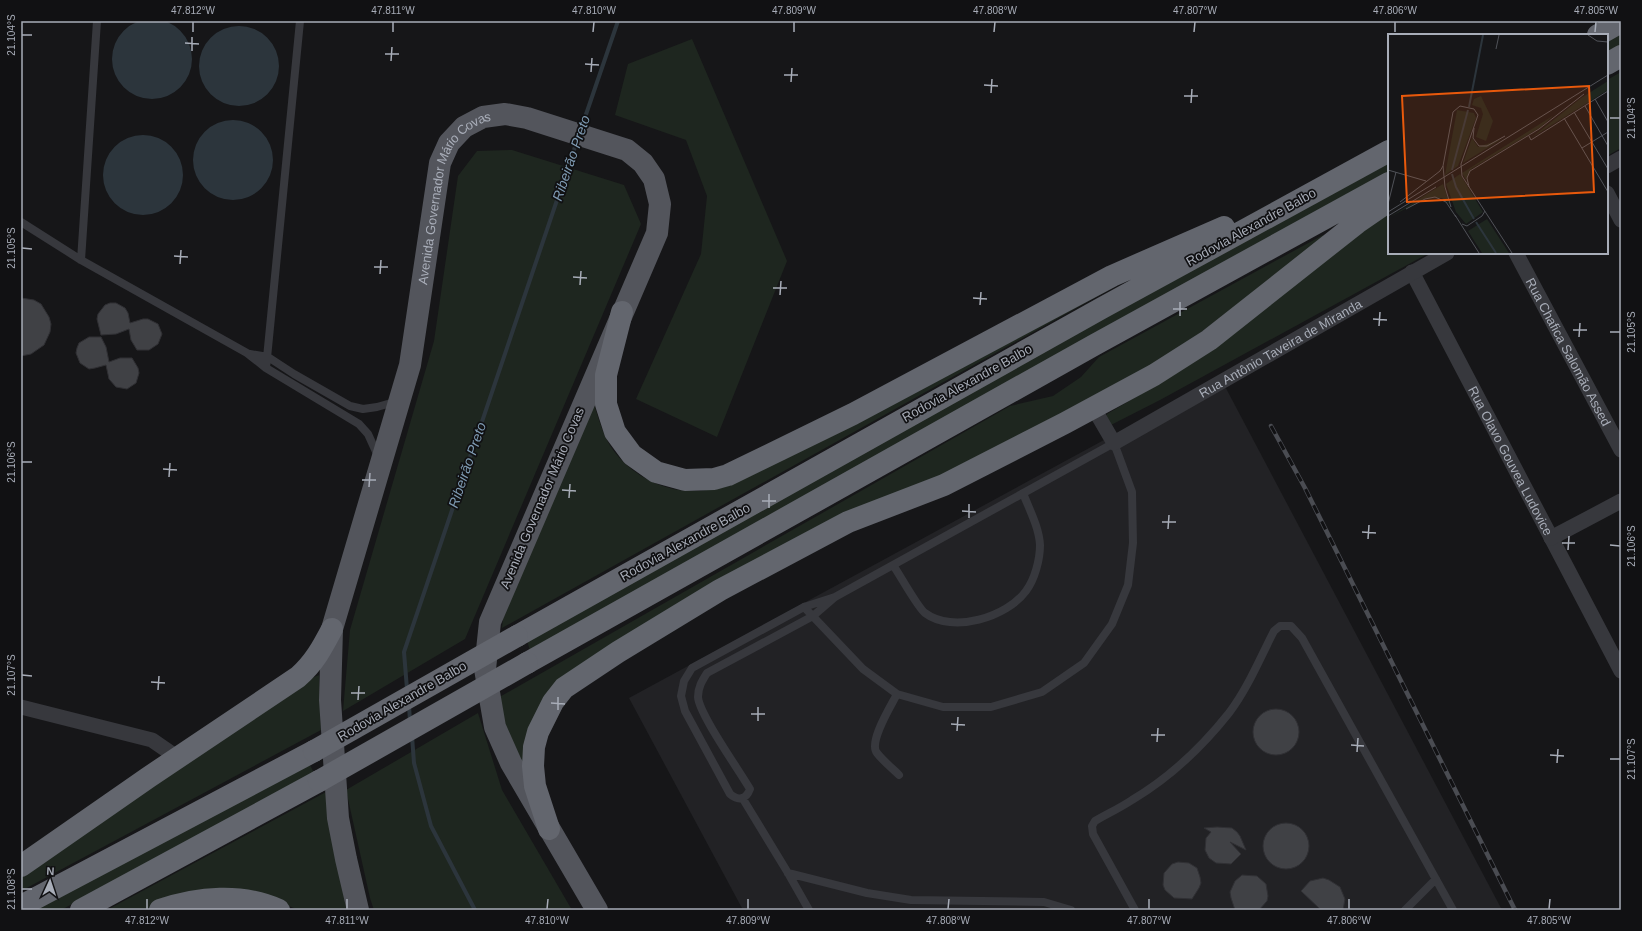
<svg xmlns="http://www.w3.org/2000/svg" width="1642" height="931" viewBox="0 0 1642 931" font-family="Helvetica,sans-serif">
<rect width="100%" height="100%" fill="#161618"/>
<!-- built -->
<path fill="#222225" d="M 1220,377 L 1502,910 L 743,910 L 629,698 Z"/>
<!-- green -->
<path fill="#1e261f" d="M 1621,30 L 1621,46 L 1607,54 L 1607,38 Z
M 692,39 L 787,261 L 717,437 L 636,399 L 701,254 L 707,196 L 686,140 L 615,115 L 628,64 Z
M 1621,72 L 1621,148 L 1607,156 L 1607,80 Z
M 512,150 L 624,185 L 641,224 L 465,639 L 343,711 L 350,630 L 434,341 L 458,176 L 477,151 Z
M 1389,159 L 1389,174 L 530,651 L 527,640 Z
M 1389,210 L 1389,253 L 1429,253 L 1160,400 L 1109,426 L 1105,418 L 1107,414 L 1175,374 Z
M 1323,235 L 1324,239 L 1171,355 L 570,673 L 522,768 L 520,770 L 496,699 L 1010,406 L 1053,396 L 1081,377 L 1099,357 Z
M 1132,277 L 502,628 L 503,618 L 594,405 C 599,419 603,435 611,447 C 628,473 661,491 692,491 C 703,491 714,489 725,487 Z
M 319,675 L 321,730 L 21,891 L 21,873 L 305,681 Z
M 478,713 L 502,790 L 572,910 L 374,910 L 370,898 L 346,790 Z
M 309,763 L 315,775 L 61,910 L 33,910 Z
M 326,792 L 348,910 L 298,910 L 282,903 L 150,908 L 147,910 L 107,910 Z"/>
<!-- water -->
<path fill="#2c353c" d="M112 59a40 40 0 1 1 80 0a40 40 0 1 1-80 0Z
M199 66a40 40 0 1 1 80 0a40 40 0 1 1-80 0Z
M193 160a40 40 0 1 1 80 0a40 40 0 1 1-80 0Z
M103 175a40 40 0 1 1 80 0a40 40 0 1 1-80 0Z"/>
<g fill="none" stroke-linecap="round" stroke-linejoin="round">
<!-- stream -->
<path stroke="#2c353c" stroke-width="4" d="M 581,129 L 618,21
M 407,689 L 404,652 L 577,141
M 409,706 L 410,721
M 412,736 L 414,763 L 431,826 L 475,910"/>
</g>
<!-- building -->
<path fill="#404145" stroke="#303034" d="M 21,298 L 34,300 L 41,304 L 49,317 L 51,324 L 50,332 L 44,345 L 31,354 L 21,356 Z
M 110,303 L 116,303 L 125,308 L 128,313 L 130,323 L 143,319 L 148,319 L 158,324 L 162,334 L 158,344 L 149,350 L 137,350 L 131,340 L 129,329 L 116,334 L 101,335 L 97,319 L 98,314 L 105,305 Z
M 89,337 L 101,337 L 106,347 L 109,362 L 120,358 L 132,358 L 138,368 L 139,373 L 136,383 L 127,389 L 116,387 L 109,379 L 106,365 L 95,368 L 89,369 L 80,363 L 76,353 L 77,348 L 79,343 Z
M1253 732a23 23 0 1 1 46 0a23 23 0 1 1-46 0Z
M1263 846a23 23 0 1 1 46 0a23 23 0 1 1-46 0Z
M 1217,827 L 1232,828 L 1237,832 L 1240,836 L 1246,850 L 1230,842 L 1241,854 L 1231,864 L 1216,863 L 1209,858 L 1205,850 L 1206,838 L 1211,832 L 1204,828 Z
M 1178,862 L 1189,863 L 1197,868 L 1200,877 L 1201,883 L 1199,888 L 1192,899 L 1174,898 L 1165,890 L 1163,885 L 1164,873 L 1172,864 Z
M 1242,875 L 1257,876 L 1266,884 L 1268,896 L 1267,901 L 1259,910 L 1235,910 L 1231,898 L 1230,892 L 1235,881 Z
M 1323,878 L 1329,880 L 1340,887 L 1345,899 L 1343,910 L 1321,910 L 1301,891 L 1310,881 Z"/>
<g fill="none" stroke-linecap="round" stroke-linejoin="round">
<!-- service -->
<path stroke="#37383d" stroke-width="8" d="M 21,222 L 81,260 L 247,353 L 266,368 L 359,424 L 368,434 L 378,456
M 81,260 L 97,21
M 250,354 L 268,357 L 294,374 L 350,406 L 363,409 L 377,407 L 398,401
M 266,368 L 300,21
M 893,565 C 900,575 918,608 925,613 C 953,634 1007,617 1026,591 C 1035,579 1040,559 1040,545 C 1039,527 1029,509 1023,493
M 804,607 L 863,669 L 897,694 L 943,707 L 991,707 L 1042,692 L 1084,663 L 1112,624 L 1128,585 L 1133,543 L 1132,492 L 1114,443 L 835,597 L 813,616 L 707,673 C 702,681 698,687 698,697 C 699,714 739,770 750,789 C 746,800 738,801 730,794 L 685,711 L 681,696 L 684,681 L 692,668 L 804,607 L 835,597
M 897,694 C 891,706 868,742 877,753 C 883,761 892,768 899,775
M 743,799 L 788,873 L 809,910
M 788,873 L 867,893 L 911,900 L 1044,902 L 1071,910
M 1135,910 L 1093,834 L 1092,826 L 1095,821 C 1107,814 1120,808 1132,800 C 1169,778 1202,747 1229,713 C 1248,688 1260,658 1274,631 L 1280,626 L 1291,626 L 1302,638 L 1453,910
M 1405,910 L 1436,879"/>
<!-- minor -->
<g stroke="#37383d" stroke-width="15">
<path d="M 1607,166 L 1621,158"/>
<path d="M 1607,193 L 1621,220"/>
<path id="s1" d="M 1516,253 L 1621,450"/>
<path id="s2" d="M 1412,272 L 1621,671"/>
<path id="s3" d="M 1093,407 L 1114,443 L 1447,253"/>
<path d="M 1551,538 L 1621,501"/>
<path d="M 21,707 L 152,740 L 178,758"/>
</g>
<!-- primary -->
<path stroke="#53555c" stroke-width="22" id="s4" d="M 358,910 L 346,859 L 338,818 L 330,700 L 332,629 L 410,365 L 440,163 L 449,143 L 464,127 L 483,117 L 505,114 L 527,118 L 627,150 L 643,163 L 654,179 L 660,204 L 657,233 L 490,622 L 485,669 L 495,727 L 511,763 L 597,910"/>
<!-- motorway -->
<path stroke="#63666e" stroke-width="22" d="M 1598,35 L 1621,22
M 1607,64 L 1621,56
M 622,312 L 606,375 L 606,404 L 615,432 L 632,455 L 656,472 L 685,480 L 714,479 L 728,475 L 853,414 L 1112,276 L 1224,227
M 517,636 L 1102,308 L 1389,151
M 527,663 L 1096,344 L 1389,183
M 549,829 L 535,786 L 533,766 L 534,747 L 538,732 L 553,702 L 564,688 L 618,652 L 720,590 L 848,522 L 944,485 L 1065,423 L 1154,375 L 1209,340 L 1357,223 L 1389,201
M 21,866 L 149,777 L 298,677 C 314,663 322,648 332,629
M 21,906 L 314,751
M 81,910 L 319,781
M 160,910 C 198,897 242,893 279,910"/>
<!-- rail casing -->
<g stroke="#4a4c52" stroke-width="4.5">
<path id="rail" d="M 1271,426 L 1305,488 L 1515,910"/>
</g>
<!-- rail -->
<use href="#rail" stroke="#111113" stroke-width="3" stroke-dasharray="9" stroke-linecap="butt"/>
<!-- motorway-bridge -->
<path stroke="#63666e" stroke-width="22" d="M 314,751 L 517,636
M 319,781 L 527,663"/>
</g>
<!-- ticks -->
<path fill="none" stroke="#a8adb8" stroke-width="1.5" d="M 193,32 L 193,22M 393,32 L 393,22M 593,32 L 594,22M 794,32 L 794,22M 994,32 L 995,22M 1194,32 L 1195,22M 1395,32 L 1395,22M 1595,32 L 1596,22M 22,35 L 32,35M 185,43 L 199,44M 192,51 L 192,37M 385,54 L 399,54M 391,61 L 392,47M 585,64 L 599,65M 591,72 L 592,58M 784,75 L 798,75M 791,82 L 792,68M 984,85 L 998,86M 991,93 L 992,79M 1184,96 L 1198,96M 1191,103 L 1192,89M 1610,118 L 1620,118M 22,248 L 32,249M 174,256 L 188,257M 180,264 L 181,250M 374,267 L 388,267M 380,274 L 381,260M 573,277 L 587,278M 580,285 L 581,271M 773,288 L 787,288M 780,295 L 781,281M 973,298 L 987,299M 980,305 L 981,292M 1173,309 L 1187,309M 1180,316 L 1180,302M 1373,319 L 1387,320M 1379,326 L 1380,312M 1573,330 L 1587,330M 1610,332 L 1620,332M 1579,337 L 1580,323M 22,462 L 32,462M 163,469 L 177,470M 169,477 L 170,463M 362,480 L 376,480M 369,487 L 370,473M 562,490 L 576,491M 569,498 L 570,484M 762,501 L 776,501M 769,508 L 769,494M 962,511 L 976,512M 969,518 L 969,504M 1162,522 L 1176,522M 1168,529 L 1169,515M 1362,532 L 1376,533M 1368,539 L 1369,525M 1562,543 L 1575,543M 1610,545 L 1620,546M 1568,550 L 1569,536M 22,675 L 32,676M 151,682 L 165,683M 158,690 L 159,676M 351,693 L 365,693M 358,700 L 359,686M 551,703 L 565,704M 558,710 L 558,697M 751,714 L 765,714M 758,721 L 758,707M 951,724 L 965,725M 957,731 L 958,717M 1151,735 L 1165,735M 1157,742 L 1158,728M 1351,745 L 1364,746M 1357,752 L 1358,738M 1550,755 L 1564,756M 1610,759 L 1620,759M 1557,763 L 1558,749M 22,889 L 32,889M 147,909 L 147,899M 347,909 L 347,899M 547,909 L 548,899M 748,909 L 748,899M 948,909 L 949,899M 1149,909 L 1149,899M 1349,909 L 1349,899M 1549,909 L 1550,899"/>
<g text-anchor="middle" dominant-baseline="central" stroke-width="3.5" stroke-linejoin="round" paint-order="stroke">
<!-- street labels -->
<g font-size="13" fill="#a8adb8" stroke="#111113">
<text stroke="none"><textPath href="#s4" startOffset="738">Avenida Governador Mário Covas</textPath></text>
<text transform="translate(1251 227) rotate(-29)">Rodovia Alexandre Balbo</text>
<text stroke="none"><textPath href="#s3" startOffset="233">Rua Antônio Taveira de Miranda</textPath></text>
<text stroke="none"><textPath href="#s1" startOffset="112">Rua Chafica Salomão Assed</textPath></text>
<text transform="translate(967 383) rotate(-29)">Rodovia Alexandre Balbo</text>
<text stroke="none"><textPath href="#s2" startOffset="213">Rua Olavo Gouvea Ludovice</textPath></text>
<text transform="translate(542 498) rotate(-67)">Avenida Governador Mário Covas</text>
<text transform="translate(685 542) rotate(-29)">Rodovia Alexandre Balbo</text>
<text transform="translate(402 701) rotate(-30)">Rodovia Alexandre Balbo</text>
</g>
<!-- water labels -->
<g font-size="14" font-style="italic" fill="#7f9bb3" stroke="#111113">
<text transform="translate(571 158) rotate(-71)">Ribeirão Preto</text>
<text transform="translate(467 465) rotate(-71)">Ribeirão Preto</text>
</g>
</g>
<!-- overview -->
<g transform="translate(1388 34)">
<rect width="220" height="220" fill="#161618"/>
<path d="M 220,47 L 220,56 L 143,104 L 193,64 ZM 93,62 L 105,87 L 98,107 L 88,103 L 95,80 L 93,74 L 84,71 L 86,65 ZM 69,76 L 86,79 L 88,84 L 70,132 L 57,141 ZM 166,81 L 153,93 L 83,135 L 78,146 L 74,139 ZM 84,104 L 90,113 L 114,105 L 75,129 ZM 72,140 L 95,178 L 78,190 L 68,178 L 58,150 ZM 55,150 L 62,171 L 54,164 L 36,165 L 2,183 ZM 99,185 L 121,219 L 94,219 L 80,197 Z" fill="#1e261f"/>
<path fill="none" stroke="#2c353c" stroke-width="2" d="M 81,73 L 95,1M 64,136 L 80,76M 64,140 L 68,153 L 86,185M 88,188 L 108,219"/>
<path fill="none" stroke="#505258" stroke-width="1" d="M 200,1 L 209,7 L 220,8M 108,15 L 111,1M 207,65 L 220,88M 197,72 L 220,112M 186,78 L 220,135M 176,84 L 220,158M 86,94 L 85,104 L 91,112 L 99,112 L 117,102M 141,102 L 143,106 L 220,57M 194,114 L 220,98M 0,136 L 38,147M 81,153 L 79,144 L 82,137 L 151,95 L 196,60M 12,168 L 52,137 L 55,132M 0,170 L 8,138M 63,173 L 57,153 L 55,132 L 65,78 L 72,72 L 86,75 L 90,81 L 73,130 L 74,142 L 124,219M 18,175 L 37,165 L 47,163 L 58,168 L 68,183M 0,178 L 220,41M 67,181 L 91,219M 0,182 L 48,153M 74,190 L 79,192 L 94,182 L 97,177"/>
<path fill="#e8590c" fill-opacity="0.15" stroke="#e8590c" stroke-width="2" d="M 201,52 L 206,158 L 19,168 L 14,62 Z"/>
<rect width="220" height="220" fill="none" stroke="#a8adb8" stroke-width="2"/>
</g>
<!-- border -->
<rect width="1642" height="931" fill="none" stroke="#111113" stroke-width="44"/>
<!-- north arrow -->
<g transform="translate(50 881) rotate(3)" stroke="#111113" stroke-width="3" paint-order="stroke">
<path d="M0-3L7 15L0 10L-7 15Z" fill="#a8adb8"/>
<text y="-6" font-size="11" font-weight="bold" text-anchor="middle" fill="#a8adb8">N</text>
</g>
<rect x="22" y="22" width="1598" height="887" fill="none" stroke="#a8adb8" stroke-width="1.5"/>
<g font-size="10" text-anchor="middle" fill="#a8adb8">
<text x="193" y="14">47.812°W</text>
<text x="393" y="14">47.811°W</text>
<text x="594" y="14">47.810°W</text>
<text x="794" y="14">47.809°W</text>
<text x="995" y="14">47.808°W</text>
<text x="1195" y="14">47.807°W</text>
<text x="1395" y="14">47.806°W</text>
<text x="1596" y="14">47.805°W</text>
<text transform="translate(11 35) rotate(-90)" y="4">21.104°S</text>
<text transform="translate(1631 118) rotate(-90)" y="4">21.104°S</text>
<text transform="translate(11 248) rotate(-90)" y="4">21.105°S</text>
<text transform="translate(1631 332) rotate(-90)" y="4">21.105°S</text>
<text transform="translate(11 462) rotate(-90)" y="4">21.106°S</text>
<text transform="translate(1631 546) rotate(-90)" y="4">21.106°S</text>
<text transform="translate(11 675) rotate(-90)" y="4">21.107°S</text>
<text transform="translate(1631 759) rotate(-90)" y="4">21.107°S</text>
<text transform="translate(11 889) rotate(-90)" y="4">21.108°S</text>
<text x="147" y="924">47.812°W</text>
<text x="347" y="924">47.811°W</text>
<text x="547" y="924">47.810°W</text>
<text x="748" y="924">47.809°W</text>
<text x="948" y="924">47.808°W</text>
<text x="1149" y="924">47.807°W</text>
<text x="1349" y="924">47.806°W</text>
<text x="1549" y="924">47.805°W</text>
</g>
</svg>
